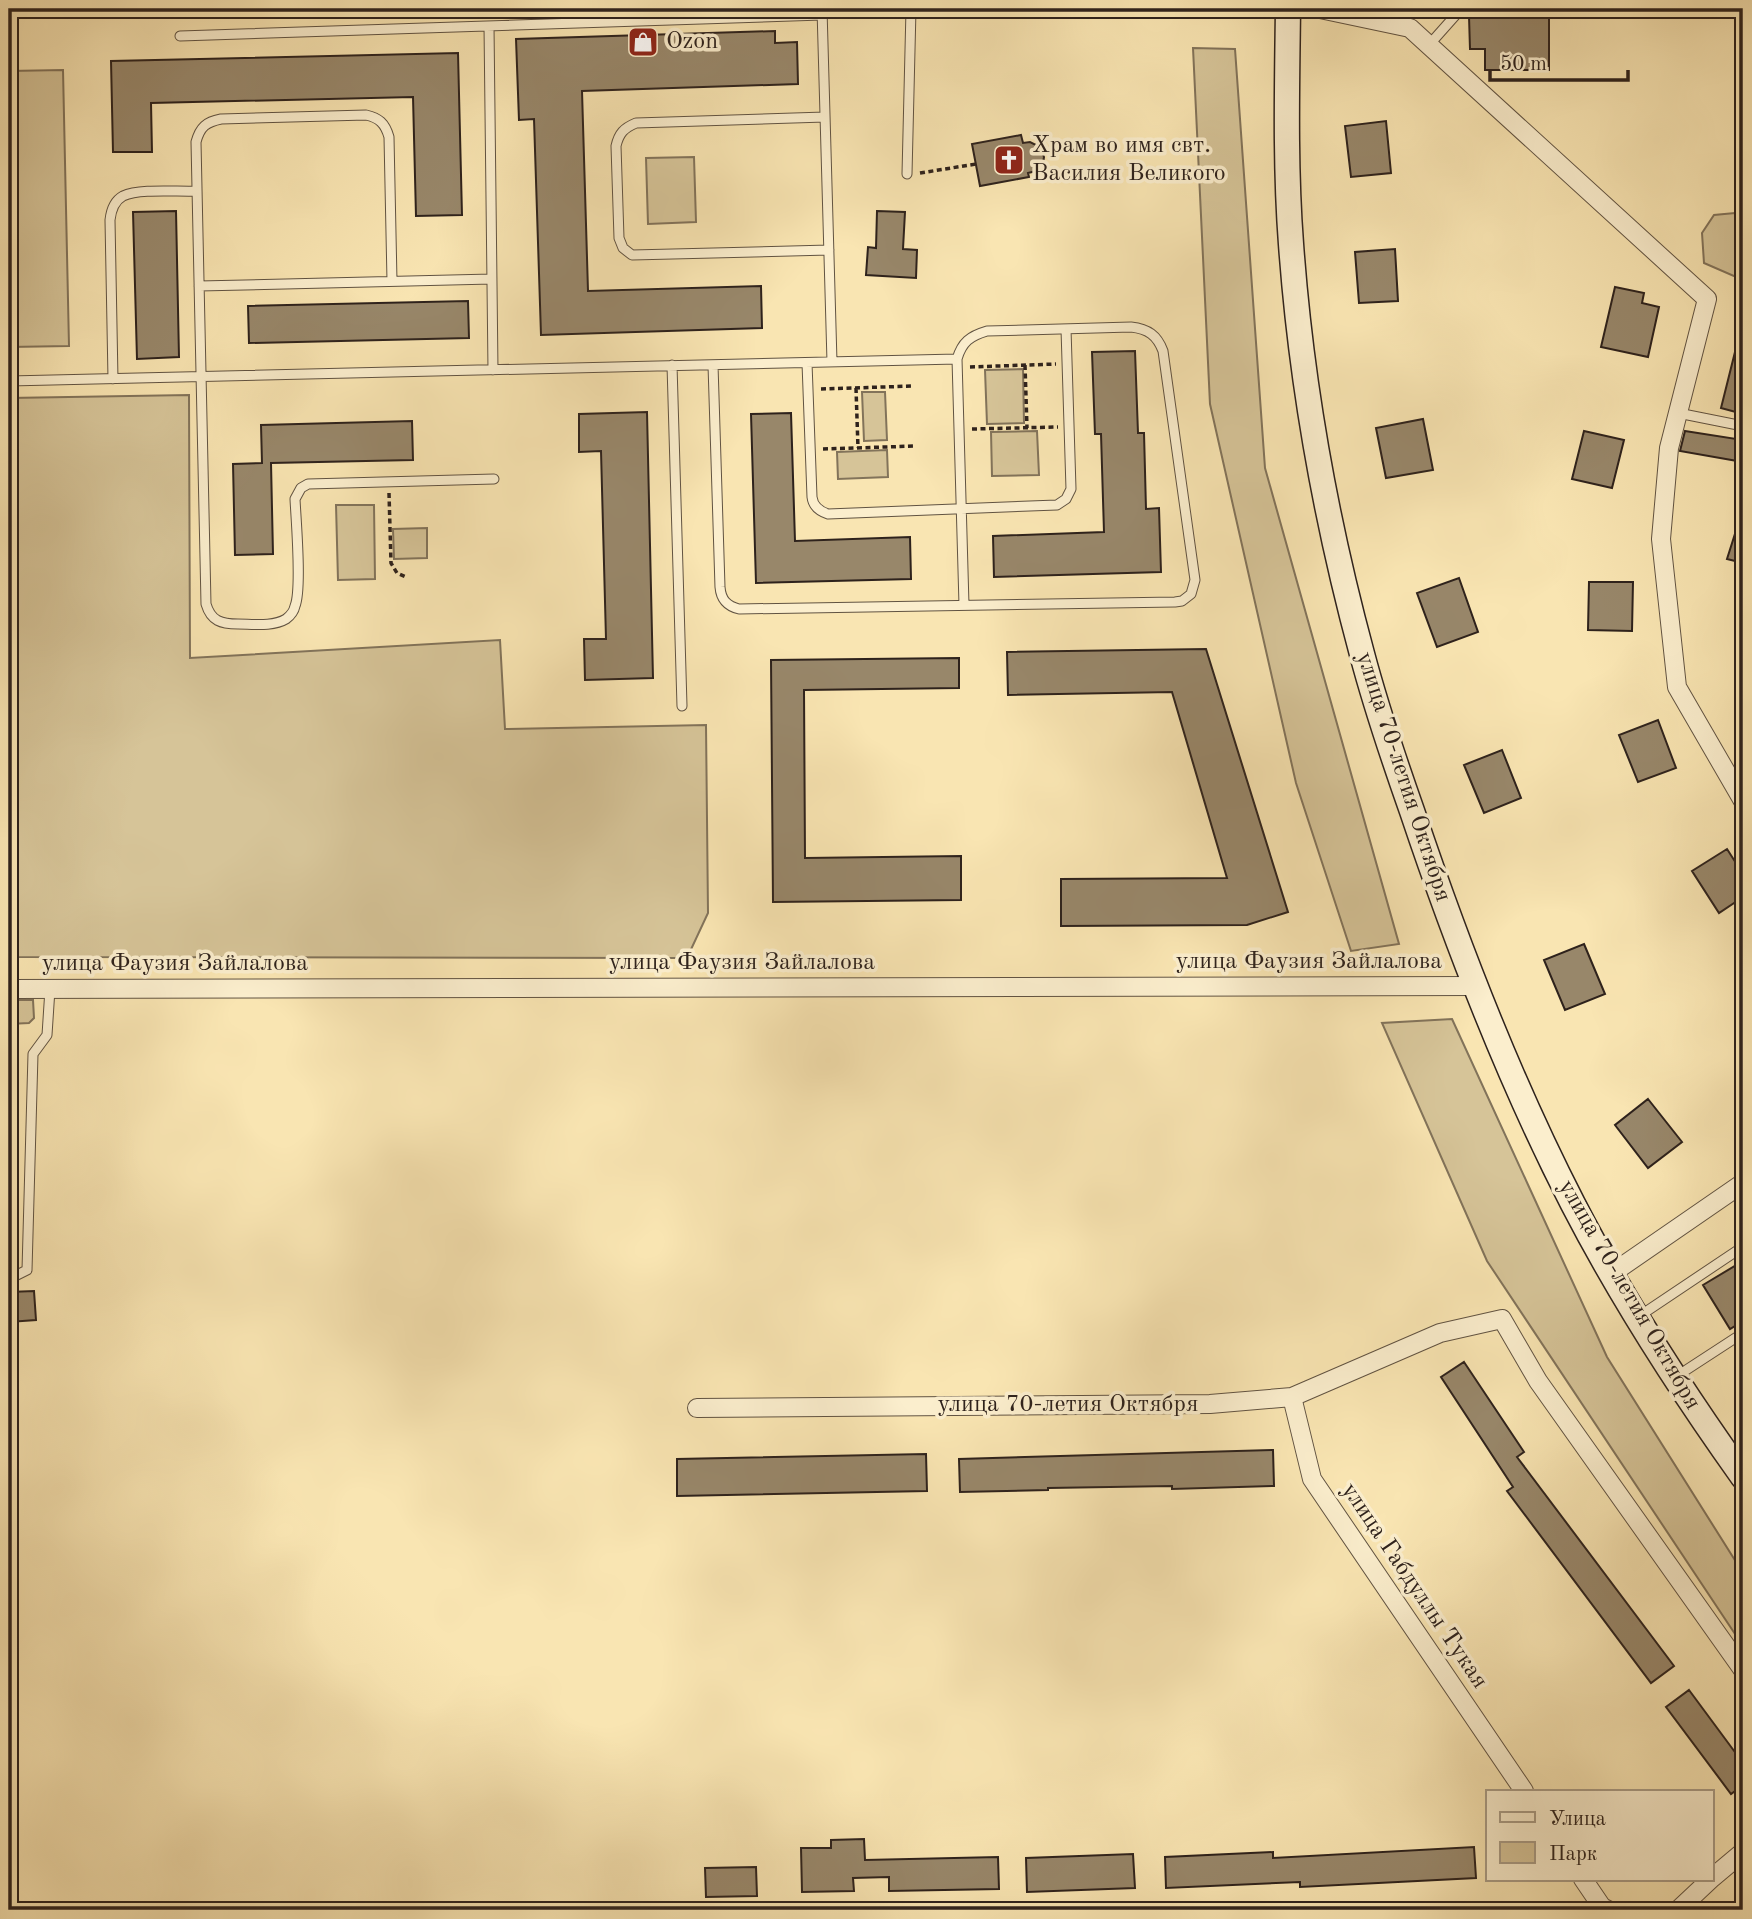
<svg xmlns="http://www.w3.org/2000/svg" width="1752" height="1919" viewBox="0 0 1752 1919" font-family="'Old Standard TT',serif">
<rect width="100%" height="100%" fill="#f9e5b2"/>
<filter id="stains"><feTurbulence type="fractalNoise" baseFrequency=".00286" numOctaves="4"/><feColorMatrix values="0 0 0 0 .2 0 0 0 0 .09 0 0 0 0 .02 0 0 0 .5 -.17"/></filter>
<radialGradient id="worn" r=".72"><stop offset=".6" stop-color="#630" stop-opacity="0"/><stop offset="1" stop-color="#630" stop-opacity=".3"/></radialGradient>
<!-- green -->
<path fill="#d6c498" stroke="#82735a" stroke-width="2" d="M 1193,48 L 1235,49 L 1265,468 L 1399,944 L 1351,951 L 1296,783 L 1210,404 Z
M 63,70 L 69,346 L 9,347 L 9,71 Z
M 694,157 L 696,222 L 648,224 L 646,158 Z
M 1735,213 L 1743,218 L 1743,280 L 1704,263 L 1702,233 L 1714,215 Z
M 1023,369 L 1024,423 L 987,424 L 985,370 Z
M 862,392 L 885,392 L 887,440 L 864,441 Z
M 189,395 L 190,658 L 500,640 L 505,729 L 706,725 L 708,913 L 687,958 L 9,957 L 9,398 Z
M 1037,431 L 1039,475 L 992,476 L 991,432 Z
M 887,450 L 888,477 L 838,479 L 837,452 Z
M 336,505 L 374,505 L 375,579 L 338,580 Z
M 427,528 L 427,558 L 394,559 L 393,529 Z
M 9,1000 L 33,1000 L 34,1018 L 29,1023 L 9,1024 Z
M 1452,1019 L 1607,1357 L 1743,1573 L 1743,1646 L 1487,1261 L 1382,1023 Z"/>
<!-- building -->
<path fill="#98876a" stroke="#2e221c" stroke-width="2" d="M 1549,15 L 1549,70 L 1485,70 L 1485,49 L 1470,49 L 1469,16 Z
M 775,31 L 775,43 L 797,42 L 798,84 L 582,91 L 588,291 L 761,286 L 762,328 L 541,335 L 534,119 L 519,120 L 516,39 Z
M 458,53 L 462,215 L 416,216 L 413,97 L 151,103 L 152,152 L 113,152 L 111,61 Z
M 1386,121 L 1391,173 L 1351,177 L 1345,126 Z
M 1021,135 L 1023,143 L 1030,142 L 1040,147 L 1044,157 L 1043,163 L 1036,171 L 1028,173 L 1029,177 L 980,186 L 972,144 Z
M 176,211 L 179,357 L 137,359 L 133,212 Z
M 877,211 L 905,212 L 903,249 L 917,250 L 916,278 L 866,275 L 868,247 L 876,248 Z
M 1395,249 L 1398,301 L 1359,303 L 1355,252 Z
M 1615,287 L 1644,293 L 1642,303 L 1659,307 L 1648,357 L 1601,347 Z
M 468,301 L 469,338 L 249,343 L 248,306 Z
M 1738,340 L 1743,341 L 1743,414 L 1721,408 Z
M 1135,351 L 1138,433 L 1144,433 L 1146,509 L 1159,508 L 1161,572 L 994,577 L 993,536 L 1104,532 L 1101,434 L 1095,434 L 1092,352 Z
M 647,412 L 653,678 L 585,680 L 584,639 L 606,639 L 601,451 L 579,452 L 579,414 Z
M 791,413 L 795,541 L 910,537 L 911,579 L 756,583 L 751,414 Z
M 1423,419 L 1433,470 L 1386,478 L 1376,428 Z
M 412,421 L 413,460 L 271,463 L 273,554 L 235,555 L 233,464 L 262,463 L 261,425 Z
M 1584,431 L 1624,440 L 1612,488 L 1572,479 Z
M 1685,431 L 1743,440 L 1743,462 L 1680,451 Z
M 1740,518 L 1743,519 L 1743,563 L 1727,559 Z
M 1459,578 L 1478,632 L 1437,647 L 1417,593 Z
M 1589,582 L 1633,582 L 1632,631 L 1588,630 Z
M 1206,649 L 1288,912 L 1247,925 L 1061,926 L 1061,879 L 1227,878 L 1172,692 L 1008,695 L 1007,652 Z
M 959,658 L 959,688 L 804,690 L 805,858 L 961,856 L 961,900 L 773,902 L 771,660 Z
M 1658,720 L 1676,768 L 1638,782 L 1619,735 Z
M 1502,750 L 1521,798 L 1484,813 L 1464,765 Z
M 1727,849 L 1743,874 L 1743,897 L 1719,913 L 1692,871 Z
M 1584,944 L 1605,994 L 1565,1010 L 1544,960 Z
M 1648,1099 L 1682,1142 L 1648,1168 L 1615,1125 Z
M 1743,1261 L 1743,1321 L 1730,1329 L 1703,1285 Z
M 34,1291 L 36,1320 L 9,1322 L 9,1292 Z
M 1464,1362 L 1524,1452 L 1517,1457 L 1674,1666 L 1651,1683 L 1507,1491 L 1513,1487 L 1441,1377 Z
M 1273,1450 L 1274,1486 L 1172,1489 L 1172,1486 L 1048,1488 L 1048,1490 L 960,1492 L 959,1459 Z
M 926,1454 L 927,1491 L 677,1496 L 677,1459 Z
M 1689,1690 L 1743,1763 L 1743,1785 L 1731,1794 L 1666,1707 Z
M 864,1839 L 865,1860 L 998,1857 L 999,1889 L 889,1891 L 889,1877 L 853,1878 L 854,1891 L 802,1892 L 801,1848 L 831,1848 L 831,1840 Z
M 1474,1847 L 1476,1878 L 1300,1887 L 1300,1882 L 1166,1888 L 1165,1857 L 1273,1852 L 1273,1858 Z
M 1133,1854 L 1135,1888 L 1027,1892 L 1026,1858 Z
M 756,1867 L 757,1896 L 706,1897 L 705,1868 Z"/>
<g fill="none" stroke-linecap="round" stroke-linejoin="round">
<!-- lane casing -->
<g stroke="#615342" stroke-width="11">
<path id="lane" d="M 822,9 L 832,362
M 489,26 L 493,370
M 180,36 L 822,15
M 1429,45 L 1461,9
M 825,117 L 636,123 C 624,128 619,133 616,146 L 619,238 L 623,248 L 632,255 L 829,250
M 907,174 L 911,9
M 392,281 L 389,137 C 385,123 379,118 366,115 L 221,119 C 206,122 200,127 196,142 L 206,604 C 211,621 221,624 238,624 C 252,624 273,627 286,619 C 290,616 294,611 295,606 C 302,589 296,520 295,499 L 301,488 L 308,484 L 494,479
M 199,286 L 492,279
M 807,363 L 812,497 C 813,506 819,511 828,514 L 1057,505 L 1066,499 L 1071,489 L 1066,329
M 672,365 L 682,706
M 713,365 L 720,587 C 721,600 727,606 739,609 L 1175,602 L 1182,601 L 1191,594 L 1195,580 L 1163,351 C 1157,335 1148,329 1131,327 L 987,331 C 970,336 962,342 957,359 L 964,605
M 113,379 L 110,220 C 111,211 114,201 123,196 C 140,188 178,192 197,191
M 9,381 L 957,359
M 1678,413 L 1743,426
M 9,1279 L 27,1270 L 33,1054 L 47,1035 L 50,989
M 1638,1317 L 1741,1248 L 1743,1251
M 1677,1376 L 1743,1333"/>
</g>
<!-- street casing -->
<g stroke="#615342" stroke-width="20">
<path id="street" d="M 1320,9 L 1410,28 L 1707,299 L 1669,448 L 1661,539 L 1677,687 L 1743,801
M 9,989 L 1476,986
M 1611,1274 L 1743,1183
M 1292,1397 L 1312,1479 L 1524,1791
M 697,1408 L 1210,1404 L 1292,1397 L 1440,1333 L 1502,1319 L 1538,1381 L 1743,1670
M 1712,1878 L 1743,1852
M 1583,1879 L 1602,1907 L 1608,1910
M 1678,1910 L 1711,1879"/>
</g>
<!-- secondary casing -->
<g stroke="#2e221c" stroke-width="27">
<path id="secondary" d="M 1288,9 C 1287,87 1285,166 1291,244 C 1301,382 1326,521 1362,654 C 1376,707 1394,760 1412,811 C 1457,945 1508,1078 1573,1204 C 1622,1299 1681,1390 1743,1477"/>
</g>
<!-- path -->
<path stroke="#2e221c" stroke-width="3.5" stroke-dasharray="5 3.5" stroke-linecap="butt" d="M 920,173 L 976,164
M 1025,365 L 1027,428
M 970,367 L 1056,364
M 856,388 L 858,448
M 821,389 L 914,386
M 972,429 L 1058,427
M 823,449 L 916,446
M 389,493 L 391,563 L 397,573 L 406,577"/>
<!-- lane -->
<use href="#lane" stroke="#fbeecd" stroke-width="9"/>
<!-- street -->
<use href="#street" stroke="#fbeecd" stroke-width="18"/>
<!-- secondary -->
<use href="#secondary" stroke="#fbeecd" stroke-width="24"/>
</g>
<!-- icons -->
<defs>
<g id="shop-square" transform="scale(1.575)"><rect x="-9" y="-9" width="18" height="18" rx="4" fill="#8f2418" stroke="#fbeecd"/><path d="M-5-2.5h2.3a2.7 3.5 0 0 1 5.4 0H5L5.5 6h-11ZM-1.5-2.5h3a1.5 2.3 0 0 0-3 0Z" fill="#fff"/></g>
<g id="church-square" transform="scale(1.575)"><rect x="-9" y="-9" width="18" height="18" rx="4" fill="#8f2418" stroke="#fbeecd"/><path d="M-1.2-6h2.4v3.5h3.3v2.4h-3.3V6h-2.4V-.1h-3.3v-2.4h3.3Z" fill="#fff"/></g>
</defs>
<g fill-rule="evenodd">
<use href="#shop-square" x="643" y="42"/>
<use href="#church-square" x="1009" y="160"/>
</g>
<g text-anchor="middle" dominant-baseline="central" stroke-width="7" stroke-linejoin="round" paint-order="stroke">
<!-- poi labels -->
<g font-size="24" fill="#2e221c" stroke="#fbeecd" text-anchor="start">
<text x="666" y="42">Ozon</text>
<text x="1032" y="146">Храм во имя свт.<tspan x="1032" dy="28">Василия Великого</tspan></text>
</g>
<!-- street labels -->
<g font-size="24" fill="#2e221c" stroke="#fbeecd">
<text transform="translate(1403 777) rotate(72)">улица 70-летия Октября</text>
<text x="1309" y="962">улица Фаузия Зайлалова</text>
<text x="742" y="963">улица Фаузия Зайлалова</text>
<text x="175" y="964">улица Фаузия Зайлалова</text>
<text transform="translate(1629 1295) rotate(60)">улица 70-летия Октября</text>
<text x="1068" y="1405">улица 70-летия Октября</text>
<text transform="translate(1414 1586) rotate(56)">улица Габдуллы Тукая</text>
</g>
</g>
<!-- margin -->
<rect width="1752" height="1919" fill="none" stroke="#f9e5b2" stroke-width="35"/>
<rect x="10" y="10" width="1731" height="1898" fill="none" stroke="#2e221c" stroke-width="3.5"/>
<rect x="18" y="18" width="1717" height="1884" fill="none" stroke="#2e221c" stroke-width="2"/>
<!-- legend -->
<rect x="1486" y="1790" width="228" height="91" fill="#fbeecd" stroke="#a99c86" stroke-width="2"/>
<rect x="1500" y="1812" width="35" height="10" fill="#fbeecd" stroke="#a99c86" stroke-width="2"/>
<text x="1549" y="1825" font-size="21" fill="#2e221c">Улица</text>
<rect x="1500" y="1842" width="35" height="21" fill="#d6c498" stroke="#a99c86" stroke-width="2"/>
<text x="1549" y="1860" font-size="21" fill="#2e221c">Парк</text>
<!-- scale -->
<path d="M1490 70v10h138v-10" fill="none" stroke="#2e221c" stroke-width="3.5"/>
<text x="1500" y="70" font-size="21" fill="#2e221c" stroke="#fbeecd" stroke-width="5" paint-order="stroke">50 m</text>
<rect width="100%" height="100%" filter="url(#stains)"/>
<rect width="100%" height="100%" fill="url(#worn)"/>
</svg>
